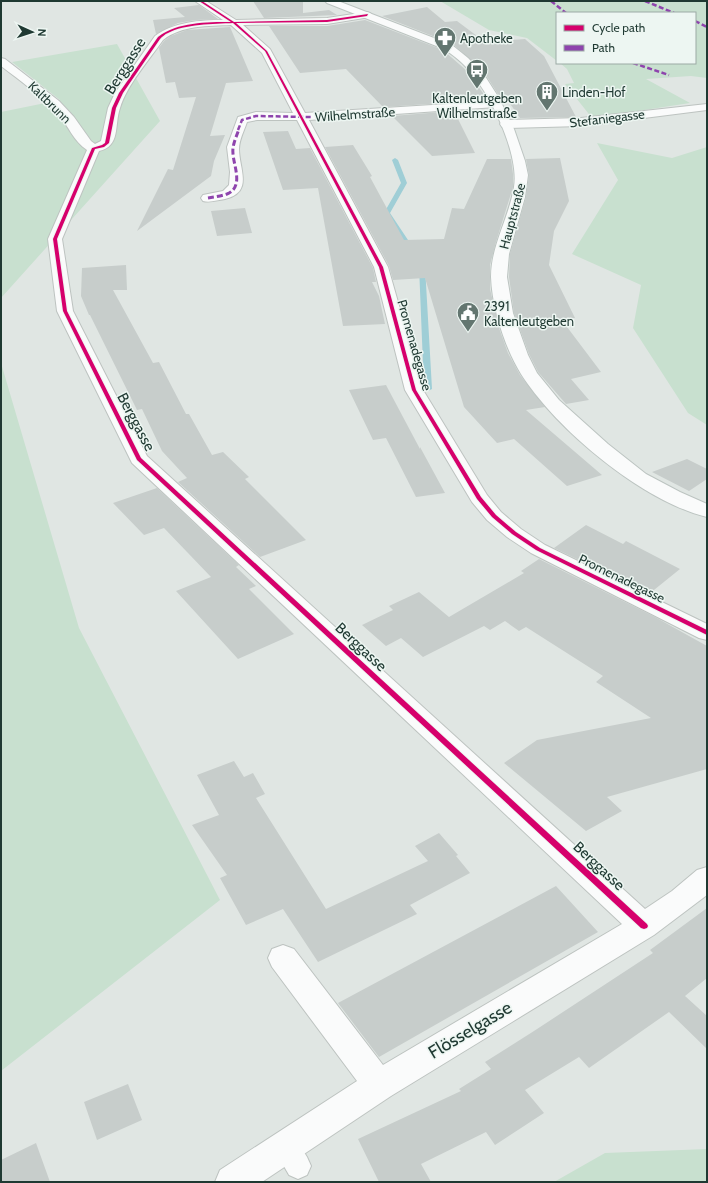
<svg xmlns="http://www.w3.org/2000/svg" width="708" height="1183" viewBox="0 0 708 1183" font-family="Cabin,sans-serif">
<rect width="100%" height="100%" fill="#e0e6e3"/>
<!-- green -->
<path fill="#c8e0cf" d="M 440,1 L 707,1 L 707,78 L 691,76 L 646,79 L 690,103 L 592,118 L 565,84 L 574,83 L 567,69 L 560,63 L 695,63 L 695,13 L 557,13 L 557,61 L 527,38 L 489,30 Z
M 117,44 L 160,121 L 1,298 L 1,112 L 60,100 L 12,62 Z
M 597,143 L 672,158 L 707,147 L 707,425 L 688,413 L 633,328 L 641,285 L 572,254 L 618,180 Z
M 1,363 L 79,628 L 220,900 L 1,1071 Z
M 707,1149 L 707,1182 L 554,1182 L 605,1153 Z"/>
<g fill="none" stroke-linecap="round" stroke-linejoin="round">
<!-- stream -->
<path fill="#9fced6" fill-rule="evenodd" d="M 395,158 L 398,160 L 407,183 L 390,213 L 414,249 L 411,251 L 409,250 L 384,213 L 401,183 L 392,160 Z
M 422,264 L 425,266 L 432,389 L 428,391 L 424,389 L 419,266 Z"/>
</g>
<!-- building -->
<path fill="#c7cdcb" d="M 253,1 L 303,1 L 303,13 L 329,10 L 337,15 L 264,18 Z
M 199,5 L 218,19 L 196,20 L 178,23 L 156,34 L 153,20 L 185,17 L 174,8 Z
M 427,7 L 445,22 L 457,21 L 485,42 L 525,39 L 544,56 L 576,117 L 520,118 L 506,98 L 501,99 L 484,72 L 453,44 L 382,16 Z
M 365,20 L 443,50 L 467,71 L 488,100 L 383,107 L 346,69 L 300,73 L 269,26 L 327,26 Z
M 230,27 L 253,81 L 226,83 L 210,136 L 225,135 L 214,161 L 211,176 L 137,231 L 168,169 L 173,170 L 196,97 L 179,98 L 175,82 L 166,83 L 159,48 L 164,41 L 171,36 L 187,30 Z
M 454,111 L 475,153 L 432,156 L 392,116 Z
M 288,131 L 296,149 L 310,148 L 373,268 L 376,282 L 372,282 L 379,296 L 385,324 L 343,326 L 318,188 L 283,190 L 263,132 Z
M 353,145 L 372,176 L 370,177 L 404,240 L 444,239 L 452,208 L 464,209 L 487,159 L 511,159 L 513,174 L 513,187 L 496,242 L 490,265 L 490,289 L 499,328 L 508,353 L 520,375 L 545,407 L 526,410 L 602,475 L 567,486 L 514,439 L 497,443 L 464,407 L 425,278 L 393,280 L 389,266 L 325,147 Z
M 560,158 L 569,201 L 554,231 L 549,265 L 575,318 L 561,319 L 601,372 L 571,379 L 589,400 L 566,404 L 538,372 L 529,354 L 514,313 L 509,277 L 510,254 L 526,197 L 529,175 L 526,159 Z
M 245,208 L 252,233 L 217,236 L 211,211 Z
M 126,265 L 127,290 L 113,290 L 153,363 L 159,362 L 186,414 L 189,414 L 212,455 L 223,452 L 249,477 L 245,479 L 306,540 L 260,557 L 178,482 L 187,478 L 162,451 L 142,409 L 137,410 L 90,315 L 89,315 L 81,296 L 82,268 Z
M 386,385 L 420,449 L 420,447 L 445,493 L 416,497 L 386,438 L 373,440 L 349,390 Z
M 687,459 L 707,469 L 707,479 L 689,491 L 652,472 Z
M 157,488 L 239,565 L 236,567 L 256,586 L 249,589 L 294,634 L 238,659 L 176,591 L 211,577 L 164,528 L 144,535 L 113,503 Z
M 586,525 L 623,544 L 626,541 L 680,569 L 649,594 L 554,548 Z
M 539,559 L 655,617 L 707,646 L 707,769 L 607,797 L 622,811 L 586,831 L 504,763 L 537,740 L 651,718 L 596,682 L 603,676 L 526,627 L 519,631 L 505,621 L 490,630 L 484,626 L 423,657 L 401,638 L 386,646 L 362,625 L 393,610 L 389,606 L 419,592 L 449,617 L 524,573 L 521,571 Z
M 234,761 L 244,777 L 253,773 L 265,794 L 256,798 L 326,909 L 428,861 L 415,846 L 439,833 L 458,855 L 456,856 L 470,873 L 410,905 L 417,914 L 318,962 L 283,909 L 246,925 L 220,878 L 227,875 L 192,825 L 219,815 L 197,775 Z
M 556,886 L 598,932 L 379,1057 L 338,1003 Z
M 707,908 L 707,978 L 685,996 L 707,1016 L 707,1049 L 669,1012 L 589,1068 L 579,1057 L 525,1090 L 544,1113 L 495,1145 L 486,1132 L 421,1164 L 431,1182 L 379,1182 L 358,1139 L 461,1091 L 459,1089 L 491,1069 L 485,1062 L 534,1031 L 653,953 L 650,950 Z
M 128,1084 L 142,1120 L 97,1140 L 84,1102 Z
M 36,1143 L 50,1182 L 1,1182 L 1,1160 Z"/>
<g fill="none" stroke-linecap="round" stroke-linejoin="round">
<!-- service casing -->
<g stroke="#bdc3c0" stroke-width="2">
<path id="service" d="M 286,1134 L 295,1138 L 307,1157 L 311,1166 L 307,1175 L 298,1179 L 289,1175 L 273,1147 L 277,1138 Z"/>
</g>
<!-- minor casing -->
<g stroke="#bdc3c0" stroke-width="2">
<path id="minor" d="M 195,1 L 206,1 L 236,20 L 327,18 L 367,12 L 370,13 L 372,15 L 370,17 L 327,24 L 243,25 L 270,49 L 305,113 L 496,101 L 500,102 L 502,104 L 500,106 L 496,107 L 309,120 L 388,267 L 423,390 L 487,495 L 501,512 L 521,529 L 545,545 L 707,624 L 707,640 L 699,638 L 531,553 L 507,537 L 487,520 L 472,502 L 405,390 L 374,267 L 297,120 L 257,120 L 247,122 C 244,131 239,140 239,149 C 239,169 254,192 225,199 C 218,200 210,203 203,201 L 201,198 L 203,195 L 223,191 L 229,185 L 230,172 L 227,147 L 238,117 L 256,112 L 293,113 L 262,53 L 231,25 C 208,26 182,25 163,40 C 149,60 127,85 120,108 C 114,125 121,146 99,151 L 62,239 L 73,311 L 147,456 L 645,909 L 672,891 L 697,870 L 707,867 L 707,895 L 654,935 L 391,1096 L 262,1182 L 215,1182 L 220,1170 L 357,1081 L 272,967 L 268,958 L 272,949 L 283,945 L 294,949 L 383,1065 L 622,924 L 132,463 L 57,311 L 48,239 L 87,150 C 74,142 68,125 58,114 C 41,96 21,81 1,66 L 1,58 L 5,59 L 59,101 L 74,117 L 91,141 L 95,144 L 101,141 L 108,108 L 115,93 L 155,36 C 174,22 200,20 223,20 Z
M 707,104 L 707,110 L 581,126 L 506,128 L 502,127 L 500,124 L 502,121 L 506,120 L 581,118 Z"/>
</g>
<!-- secondary casing -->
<g stroke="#bcc4c1" stroke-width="2">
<path id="secondary" d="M 325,1 L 338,1 L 452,45 L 468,58 L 483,73 L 499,98 L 514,129 L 525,161 L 528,175 L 525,197 L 509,254 L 507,277 L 513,313 L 528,355 L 537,373 L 559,400 L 608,444 L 646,474 L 680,492 L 707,504 L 707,517 C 642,501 557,430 521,374 C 505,348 492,308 491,277 C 491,245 509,218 514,187 C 519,156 494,102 475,78 C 467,66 456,57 444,49 L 327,3 Z"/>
</g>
<!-- service -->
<use href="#service" fill="#fafbfb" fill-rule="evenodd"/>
<!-- minor -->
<use href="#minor" fill="#fafbfb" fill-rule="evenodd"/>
<!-- secondary -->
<use href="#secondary" fill="#fafbfb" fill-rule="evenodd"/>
<!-- quiet-far1 -->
<path stroke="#8e44ad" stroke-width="2.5" stroke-dasharray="5 2.5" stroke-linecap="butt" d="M 551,1 L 566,13
M 645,1 L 674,13
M 695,21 L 707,27
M 633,63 L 669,75
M 238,130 L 242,120 L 256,116 L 311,117"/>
<!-- quiet -->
<path stroke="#8e44ad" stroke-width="3" stroke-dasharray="6 3" stroke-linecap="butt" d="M 208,198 C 214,197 221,196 227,194 C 246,186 231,162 233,148 C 234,141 237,135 239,129"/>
<!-- cycleway casing -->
<g stroke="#edf6f2" stroke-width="2">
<path id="cycleway" d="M 199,1 L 202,1 L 234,22 L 327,20 L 368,14 L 367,16 L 327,22 L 236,23 L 267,51 L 383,267 L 416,390 L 481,497 L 496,515 L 516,532 L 540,548 L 707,630 L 707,635 L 536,550 L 512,534 L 492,517 L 477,499 L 412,390 L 379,267 L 265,51 L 233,23 C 214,24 184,24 168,33 C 165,34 162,37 160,39 L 123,93 L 116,108 L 109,143 L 104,147 L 95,149 L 57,239 L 67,311 L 141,458 L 647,924 L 648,926 L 647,928 L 644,929 L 641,928 L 137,460 L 63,311 L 53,239 L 92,148 L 102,145 L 105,143 L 112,108 L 119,93 L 158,37 C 178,22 206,22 231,22 Z"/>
</g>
<!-- cycleway -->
<use href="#cycleway" fill="#d6006c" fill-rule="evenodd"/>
</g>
<!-- icons -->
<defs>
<g id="pharmacy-pin" transform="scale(1.15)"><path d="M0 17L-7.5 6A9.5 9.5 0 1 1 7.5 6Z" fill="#637670" stroke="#edf6f2"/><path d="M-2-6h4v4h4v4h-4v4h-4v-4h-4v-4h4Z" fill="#fff"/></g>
<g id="bus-pin" transform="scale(1.15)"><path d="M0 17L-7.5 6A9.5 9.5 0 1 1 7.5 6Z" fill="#637670" stroke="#edf6f2"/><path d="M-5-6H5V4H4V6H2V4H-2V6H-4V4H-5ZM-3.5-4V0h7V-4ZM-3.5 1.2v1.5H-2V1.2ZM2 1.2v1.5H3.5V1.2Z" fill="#fff"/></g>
<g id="building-pin" transform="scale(1.15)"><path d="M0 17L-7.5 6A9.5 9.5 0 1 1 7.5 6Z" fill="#637670" stroke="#edf6f2"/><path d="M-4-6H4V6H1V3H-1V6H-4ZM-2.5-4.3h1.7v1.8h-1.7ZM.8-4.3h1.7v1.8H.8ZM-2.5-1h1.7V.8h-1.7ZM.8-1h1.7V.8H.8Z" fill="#fff"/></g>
<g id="civic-pin" transform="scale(1.15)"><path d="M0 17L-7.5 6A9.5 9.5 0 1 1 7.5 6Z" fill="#637670" stroke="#edf6f2"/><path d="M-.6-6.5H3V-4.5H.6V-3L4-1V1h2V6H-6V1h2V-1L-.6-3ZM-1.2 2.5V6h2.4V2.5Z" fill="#fff"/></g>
</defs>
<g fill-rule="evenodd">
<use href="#pharmacy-pin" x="445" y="38"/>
<use href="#bus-pin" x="477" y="70"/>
<use href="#building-pin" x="547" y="92"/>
<use href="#civic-pin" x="468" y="313"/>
</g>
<g text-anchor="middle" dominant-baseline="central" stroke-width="3" stroke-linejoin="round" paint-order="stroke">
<!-- far-poi labels -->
<g font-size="13" fill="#1f3932" stroke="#edf6f2" text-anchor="start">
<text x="460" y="38">Apotheke</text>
<text x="562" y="92">Linden-Hof</text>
<text x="477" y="98" text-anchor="middle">Kaltenleutgeben<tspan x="477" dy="15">Wilhelmstraße</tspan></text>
<text x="484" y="306">2391<tspan x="484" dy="15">Kaltenleutgeben</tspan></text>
</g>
<!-- far-street labels -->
<g font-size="13" fill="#1f3932" stroke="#edf6f2">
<text transform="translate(50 102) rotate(44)">Kaltbrunn</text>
<text transform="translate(355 114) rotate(-4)">Wilhelmstraße</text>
<text transform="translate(607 118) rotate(-7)">Stefaniegasse</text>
<text transform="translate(512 216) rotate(-75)">Hauptstraße</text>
<text transform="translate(415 345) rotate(74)">Promenadegasse</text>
<text transform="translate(622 578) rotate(26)">Promenadegasse</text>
</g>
<!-- street labels -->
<g font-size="15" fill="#1f3932" stroke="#edf6f2">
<text transform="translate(125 66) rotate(-58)">Berggasse</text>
<text transform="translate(136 422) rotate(62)">Berggasse</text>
<text transform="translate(361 647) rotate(43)">Berggasse</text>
<text transform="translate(599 866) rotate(43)">Berggasse</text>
</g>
<!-- near-street labels -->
<g font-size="18" fill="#1f3932" stroke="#edf6f2">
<text transform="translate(470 1030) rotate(-31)">Flösselgasse</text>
</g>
</g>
<!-- border -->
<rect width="708" height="1183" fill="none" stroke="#1f3932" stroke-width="4"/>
<!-- legend -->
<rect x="556" y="12" width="140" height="52" fill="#edf6f2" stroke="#9baaa5"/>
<rect x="564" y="25" width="20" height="6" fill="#d6006c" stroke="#9baaa5"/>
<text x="592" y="32" font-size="12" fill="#1f3932">Cycle path</text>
<rect x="564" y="45" width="20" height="6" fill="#8e44ad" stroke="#9baaa5"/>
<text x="592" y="52" font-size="12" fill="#1f3932">Path</text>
<!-- north arrow -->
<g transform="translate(32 32) rotate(93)" stroke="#edf6f2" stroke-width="3" paint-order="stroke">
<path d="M0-3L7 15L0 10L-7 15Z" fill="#1f3932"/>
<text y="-6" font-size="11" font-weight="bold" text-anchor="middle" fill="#1f3932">N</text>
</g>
</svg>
